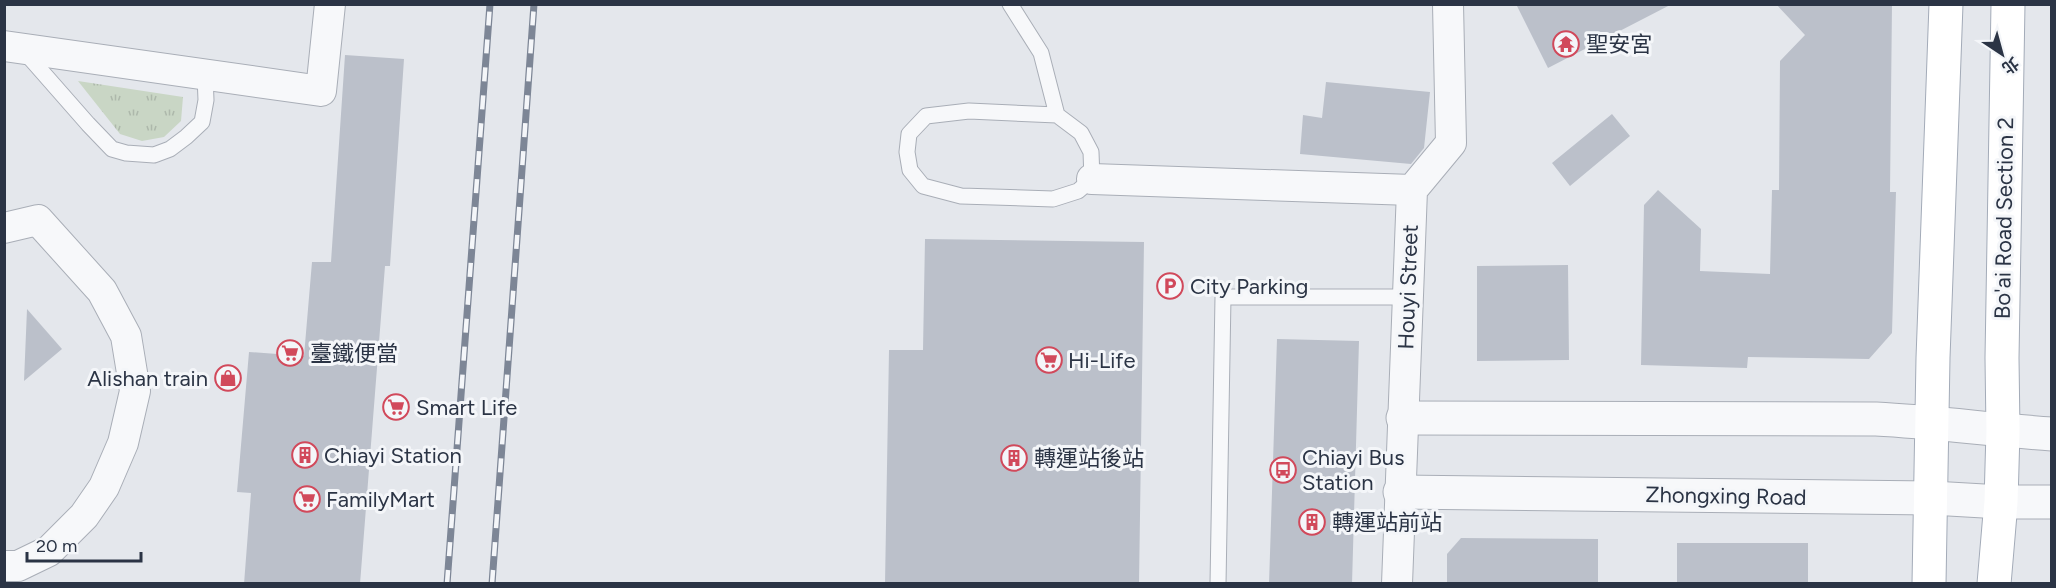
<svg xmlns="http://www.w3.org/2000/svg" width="2056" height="588" viewBox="0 0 2056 588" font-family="Figtree,'Noto Sans TC',sans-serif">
<defs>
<pattern id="grass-tufts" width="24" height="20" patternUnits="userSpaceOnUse" patternTransform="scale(1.5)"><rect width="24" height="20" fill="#c9d6c5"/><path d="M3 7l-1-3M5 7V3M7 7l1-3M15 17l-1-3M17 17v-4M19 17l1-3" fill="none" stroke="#adb8ab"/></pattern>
</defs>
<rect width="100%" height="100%" fill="#e4e7ec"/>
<!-- grass -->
<path fill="url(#grass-tufts)" d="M 78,81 L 183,97 L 181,121 L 164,137 L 142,141 L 120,134 Z"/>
<!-- building -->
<path fill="#bbc0ca" d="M 1516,4 L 1672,4 L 1548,68 Z
M 1776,4 L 1892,4 L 1890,192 L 1896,192 L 1892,333 L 1869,359 L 1748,357 L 1747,368 L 1641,365 L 1644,205 L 1658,190 L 1701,229 L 1700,271 L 1770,274 L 1772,190 L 1779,190 L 1780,61 L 1805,35 Z
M 345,55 L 404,59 L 390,266 L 385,266 L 360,584 L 244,584 L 251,493 L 237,492 L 249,352 L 304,356 L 312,262 L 331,262 Z
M 1326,82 L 1430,92 L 1424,148 L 1411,164 L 1300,154 L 1303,115 L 1322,118 Z
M 1612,114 L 1630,136 L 1570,186 L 1552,163 Z
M 925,239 L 1144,242 L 1139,584 L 885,584 L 889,350 L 923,350 Z
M 1568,265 L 1569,360 L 1477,361 L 1477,266 Z
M 27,309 L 62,349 L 24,381 Z
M 1277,339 L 1359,341 L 1352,584 L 1269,584 Z
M 1461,538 L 1598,539 L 1598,584 L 1447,584 L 1447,554 Z
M 1677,543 L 1808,543 L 1808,584 L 1677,584 Z"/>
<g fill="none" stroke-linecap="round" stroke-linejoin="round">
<!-- service casing -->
<g stroke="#a9aeb7" stroke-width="17">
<path id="service" d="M 1010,4 L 1041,53 L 1057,115
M 23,50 L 88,124 L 112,149 L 126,153 L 154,155 L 170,149 L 186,137 L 202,122 L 206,100 L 205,76
M 969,111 L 1057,115 L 1081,133 L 1091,152 L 1092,179 L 1078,191 L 1053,199 L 961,196 L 923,186 L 910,170 L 907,152 L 909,134 L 926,116 Z
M 1218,584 L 1223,297 L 1408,297"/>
</g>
<!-- minor casing -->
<g stroke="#a9aeb7" stroke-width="32">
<path id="minor" d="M 4,46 L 321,91 L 330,4
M 1092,179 L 1412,190
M 4,228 L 38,220 L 102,291 L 126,336 L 135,391 L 123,443 L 104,487 L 84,516 L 49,551 L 18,566 L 4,566
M 1397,584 L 1412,190 L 1451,143 L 1448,4"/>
</g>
<!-- tertiary casing -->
<g stroke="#a9aeb7" stroke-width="35">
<path id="tertiary" d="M 1403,418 L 1876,419 C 1935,422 1993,430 2052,434
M 1400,492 L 1932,498 L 2001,502 L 2052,502"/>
</g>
<!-- primary casing -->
<g stroke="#a3abb8" stroke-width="35">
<path id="primary" d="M 1929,584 L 1933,358 L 1946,4
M 1994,584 L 2001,502 L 2003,431 L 2002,358 L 2008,4"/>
</g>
<!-- service -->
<use href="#service" stroke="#f7f8fa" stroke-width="15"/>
<!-- minor -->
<use href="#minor" stroke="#f7f8fa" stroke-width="30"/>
<!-- tertiary -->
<use href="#tertiary" stroke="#f7f8fa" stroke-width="33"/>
<!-- primary -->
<use href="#primary" stroke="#fff" stroke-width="33"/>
<!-- rail casing -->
<g stroke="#7d8696" stroke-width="7">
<path id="rail" d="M 447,584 L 490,4
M 492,584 L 534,4"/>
</g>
<!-- rail -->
<use href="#rail" stroke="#f4f6f9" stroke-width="4.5" stroke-dasharray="14" stroke-linecap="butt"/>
</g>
<!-- icons -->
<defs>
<g id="temple-ring" transform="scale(1.35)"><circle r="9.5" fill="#f4f6f9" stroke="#d1495b" stroke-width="1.5"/><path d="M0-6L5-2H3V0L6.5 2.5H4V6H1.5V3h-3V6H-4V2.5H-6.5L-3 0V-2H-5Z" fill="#d1495b"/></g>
<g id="parking-ring" transform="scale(1.35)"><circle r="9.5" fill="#f4f6f9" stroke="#d1495b" stroke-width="1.5"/><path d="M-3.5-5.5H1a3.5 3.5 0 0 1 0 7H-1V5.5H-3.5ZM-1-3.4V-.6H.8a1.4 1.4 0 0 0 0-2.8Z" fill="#d1495b"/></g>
<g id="supermarket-ring" transform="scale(1.35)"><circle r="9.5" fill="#f4f6f9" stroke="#d1495b" stroke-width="1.5"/><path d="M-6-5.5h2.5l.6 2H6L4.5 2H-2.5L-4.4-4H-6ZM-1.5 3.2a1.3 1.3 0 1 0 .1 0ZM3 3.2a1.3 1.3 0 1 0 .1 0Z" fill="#d1495b"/></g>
<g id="shop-ring" transform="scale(1.35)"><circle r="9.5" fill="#f4f6f9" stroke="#d1495b" stroke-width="1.5"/><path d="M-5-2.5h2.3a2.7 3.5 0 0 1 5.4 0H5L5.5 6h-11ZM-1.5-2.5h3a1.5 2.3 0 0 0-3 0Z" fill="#d1495b"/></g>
<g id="building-ring" transform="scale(1.35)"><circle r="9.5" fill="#f4f6f9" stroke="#d1495b" stroke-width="1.5"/><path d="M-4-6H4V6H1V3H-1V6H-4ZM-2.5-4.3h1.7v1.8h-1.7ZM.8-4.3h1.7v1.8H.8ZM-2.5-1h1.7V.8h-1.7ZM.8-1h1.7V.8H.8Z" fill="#d1495b"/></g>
<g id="bus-ring" transform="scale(1.35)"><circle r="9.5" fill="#f4f6f9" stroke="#d1495b" stroke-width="1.5"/><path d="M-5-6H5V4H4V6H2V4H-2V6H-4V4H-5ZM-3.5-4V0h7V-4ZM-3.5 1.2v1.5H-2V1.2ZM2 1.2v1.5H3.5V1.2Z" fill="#d1495b"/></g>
</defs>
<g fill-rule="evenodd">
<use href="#temple-ring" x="1566" y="44"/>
<use href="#parking-ring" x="1170" y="286"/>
<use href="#supermarket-ring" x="290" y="353"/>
<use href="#supermarket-ring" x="1049" y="360"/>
<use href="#shop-ring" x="228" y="378"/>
<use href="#supermarket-ring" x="396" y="407"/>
<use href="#building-ring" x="305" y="455"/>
<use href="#building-ring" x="1014" y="458"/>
<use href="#bus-ring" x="1283" y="470"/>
<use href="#supermarket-ring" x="307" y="499"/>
<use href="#building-ring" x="1312" y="522"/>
</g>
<g text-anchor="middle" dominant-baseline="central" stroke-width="6" stroke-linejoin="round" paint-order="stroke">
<!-- poi labels -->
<g font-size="22" fill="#2b3445" stroke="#f4f6f9" text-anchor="start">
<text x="1586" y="44">聖安宮</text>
<text x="1190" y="286">City Parking</text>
<text x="310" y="353">臺鐵便當</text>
<text x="1068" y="360">Hi-Life</text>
<text x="208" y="378" text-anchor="end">Alishan train</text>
<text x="416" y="407">Smart Life</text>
<text x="324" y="455">Chiayi Station</text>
<text x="1302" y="457">Chiayi Bus<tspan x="1302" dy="25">Station</tspan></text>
<text x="1034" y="458">轉運站後站</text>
<text x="326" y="499">FamilyMart</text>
<text x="1332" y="522">轉運站前站</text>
</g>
<!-- street labels -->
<g font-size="22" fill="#2b3445" stroke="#f4f6f9">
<text transform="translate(2004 218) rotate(-89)">Bo'ai Road Section 2</text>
<text transform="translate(1408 287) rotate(-88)">Houyi Street</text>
<text transform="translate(1726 496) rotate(1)">Zhongxing Road</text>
</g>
</g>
<!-- border -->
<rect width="2056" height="588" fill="none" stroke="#2b3445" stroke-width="12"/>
<!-- north arrow -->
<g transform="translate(2002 54) rotate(144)" stroke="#f4f6f9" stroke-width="4.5" paint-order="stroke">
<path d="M0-4.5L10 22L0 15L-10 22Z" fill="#2b3445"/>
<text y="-9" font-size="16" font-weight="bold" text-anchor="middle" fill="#2b3445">北</text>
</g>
<!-- scale -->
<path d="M27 552v9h114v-9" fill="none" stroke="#2b3445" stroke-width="3"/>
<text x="36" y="552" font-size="18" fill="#2b3445" stroke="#f4f6f9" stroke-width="4.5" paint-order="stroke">20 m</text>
</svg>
